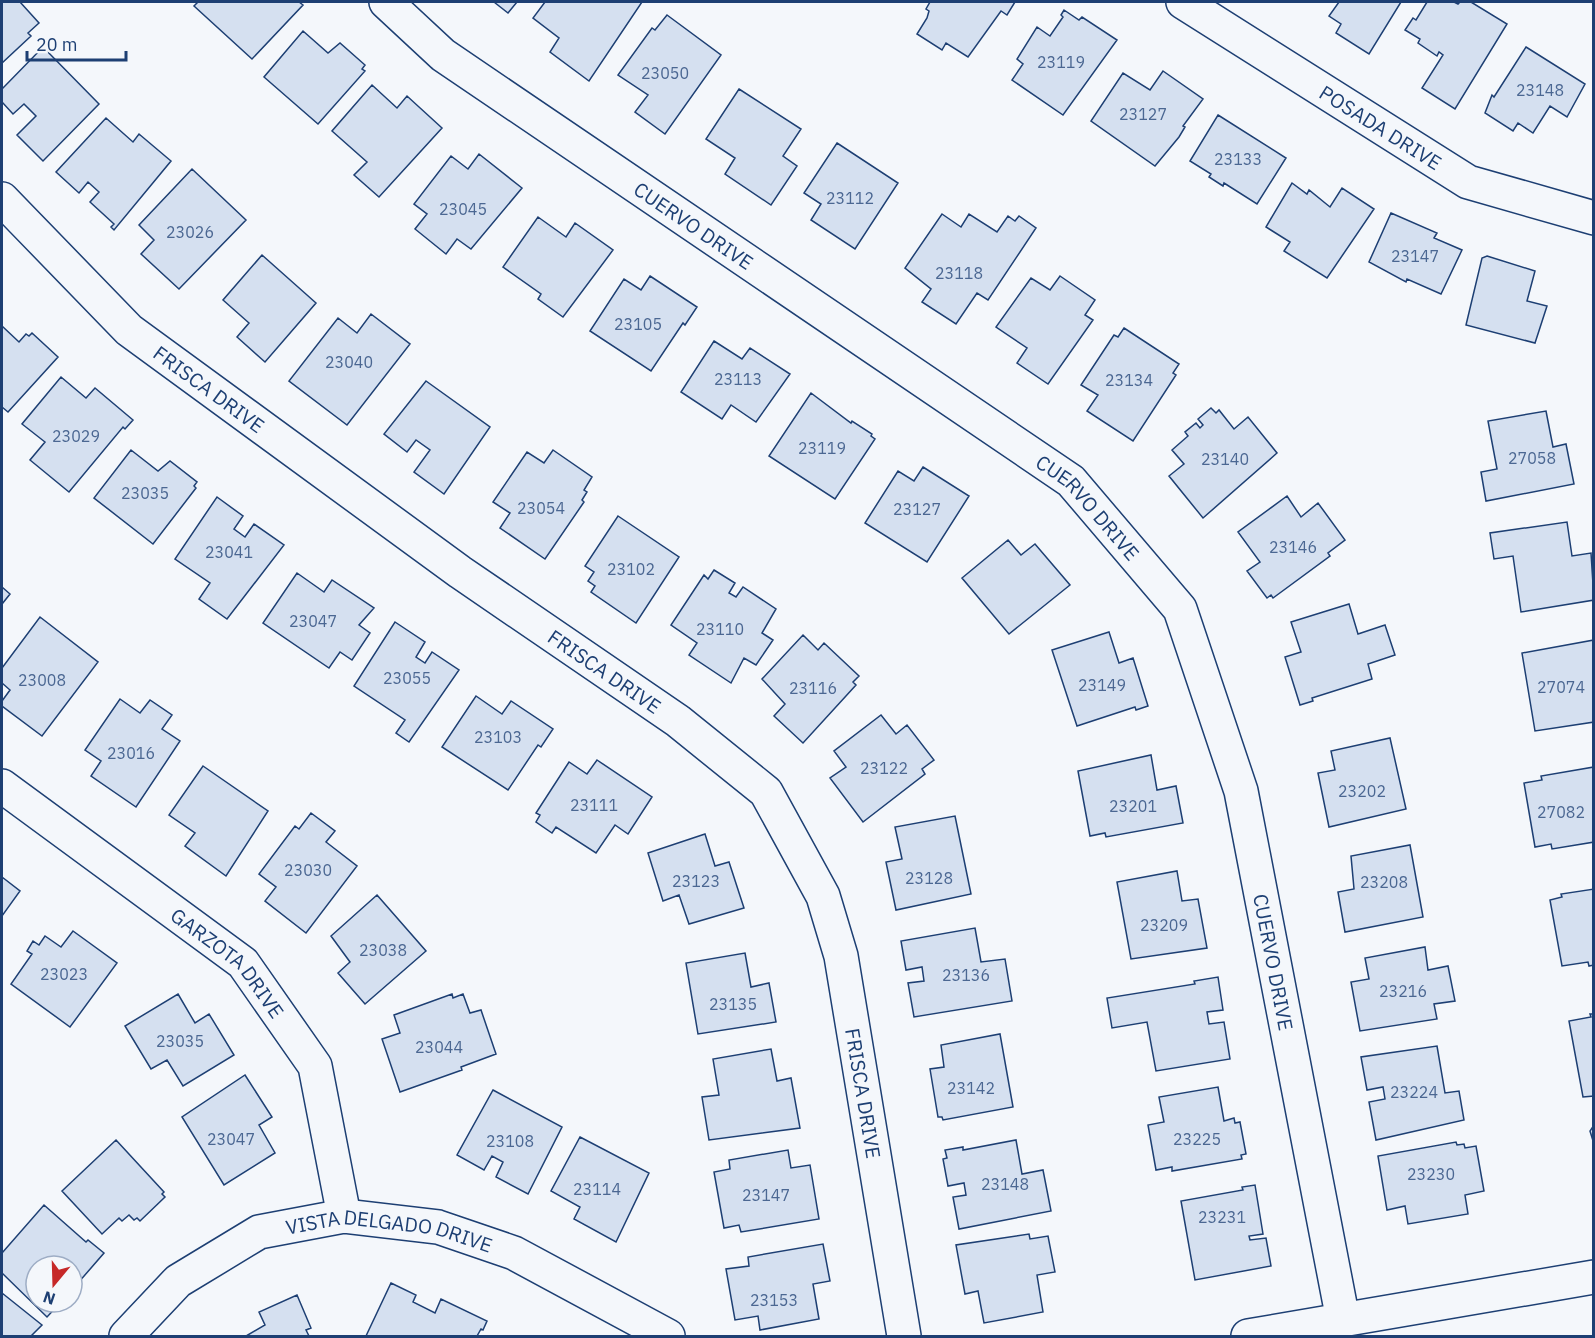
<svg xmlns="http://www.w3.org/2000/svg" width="1595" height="1338" viewBox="0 0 1595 1338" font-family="'IBM Plex Sans',sans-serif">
<rect width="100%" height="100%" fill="#f4f7fb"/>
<!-- building -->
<path fill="#d5e0f0" stroke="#1d3f73" stroke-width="1.5" d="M 2,2 L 20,2 L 39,23 L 28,33 L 31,36 L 2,63 Z
M 198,2 L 299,2 L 303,5 L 252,59 L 194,6 Z
M 494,2 L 517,2 L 508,13 Z
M 545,2 L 642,2 L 589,81 L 550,52 L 559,38 L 533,18 Z
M 930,2 L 1015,2 L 1007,15 L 1001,11 L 968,57 L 946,43 L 942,50 L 917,34 L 927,18 L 929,11 L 926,9 Z
M 1339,2 L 1401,2 L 1369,54 L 1336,33 L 1341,24 L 1329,16 Z
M 1427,2 L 1454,2 L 1458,4 L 1460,2 L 1471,2 L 1507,24 L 1455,109 L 1422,88 L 1443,55 L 1439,52 L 1437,56 L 1418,43 L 1420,39 L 1405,30 L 1413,18 L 1416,20 Z
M 1064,10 L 1079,20 L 1082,17 L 1117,40 L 1063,115 L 1012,80 L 1023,64 L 1017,59 L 1037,27 L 1050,36 L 1063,17 L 1061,15 Z
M 667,15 L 721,55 L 665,134 L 635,112 L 648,95 L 618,75 L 652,28 L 655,30 Z
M 303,31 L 328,53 L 340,43 L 365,65 L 362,69 L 365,71 L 318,124 L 264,77 Z
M 43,47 L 99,104 L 43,161 L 17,135 L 36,116 L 24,104 L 13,114 L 2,102 L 2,89 Z
M 1526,47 L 1585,84 L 1567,117 L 1550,106 L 1533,133 L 1518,123 L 1513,131 L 1485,113 L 1492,95 L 1494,97 Z
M 1163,71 L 1203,99 L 1183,126 L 1185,127 L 1179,137 L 1155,166 L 1091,121 L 1123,73 L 1150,90 Z
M 372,85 L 397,108 L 407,96 L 442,128 L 379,197 L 354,175 L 367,162 L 332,131 Z
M 739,89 L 801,129 L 783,156 L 797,166 L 771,205 L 725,174 L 735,158 L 706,139 Z
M 1218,115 L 1286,158 L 1257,204 L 1224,183 L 1223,186 L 1209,177 L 1211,174 L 1190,161 Z
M 106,118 L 133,142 L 139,134 L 171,161 L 114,230 L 111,227 L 114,224 L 90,202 L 99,192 L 88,182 L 79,193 L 56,172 Z
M 837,143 L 898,183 L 855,249 L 811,220 L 821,204 L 804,193 Z
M 479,154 L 522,188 L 471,249 L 457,239 L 446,254 L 415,229 L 427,214 L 414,204 L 451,156 L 468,169 Z
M 192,169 L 246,220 L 179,289 L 141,254 L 154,240 L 139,225 Z
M 1292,183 L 1307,194 L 1309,190 L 1330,207 L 1342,188 L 1374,209 L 1327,278 L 1284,251 L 1290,242 L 1266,227 Z
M 1391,213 L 1437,233 L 1434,238 L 1462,250 L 1441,294 L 1407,279 L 1406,282 L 1369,262 Z
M 942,214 L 961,227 L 969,214 L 997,232 L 1008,216 L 1015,221 L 1019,216 L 1036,228 L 988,300 L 977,293 L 956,324 L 922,302 L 931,289 L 905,268 Z
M 538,217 L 566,237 L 575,223 L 613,250 L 563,317 L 538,299 L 541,294 L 503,267 Z
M 262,255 L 316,303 L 265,362 L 237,337 L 249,323 L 223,300 Z
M 1487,256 L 1535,271 L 1527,301 L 1547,306 L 1535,343 L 1466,325 L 1482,258 Z
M 650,276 L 697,307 L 685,325 L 683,323 L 651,371 L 590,331 L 624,279 L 641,290 Z
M 1060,276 L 1095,300 L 1085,315 L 1093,320 L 1048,384 L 1017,363 L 1027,348 L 996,327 L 1031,278 L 1050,290 Z
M 371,314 L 410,344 L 347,425 L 289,381 L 338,318 L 357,333 Z
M 2,326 L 19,342 L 26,334 L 29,336 L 32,333 L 58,357 L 8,412 L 2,407 Z
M 1124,328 L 1179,364 L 1173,373 L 1176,375 L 1133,441 L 1087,411 L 1098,395 L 1081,385 L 1114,335 L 1118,337 Z
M 714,341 L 742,359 L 750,348 L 790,374 L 756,422 L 731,405 L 722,419 L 681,392 Z
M 61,377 L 86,398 L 95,388 L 133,420 L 125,429 L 123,427 L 69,492 L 30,460 L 45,442 L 22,424 Z
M 426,381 L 490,427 L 444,494 L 414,472 L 430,450 L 416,440 L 407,452 L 384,434 Z
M 811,393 L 851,423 L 852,421 L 872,434 L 871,436 L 875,439 L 835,499 L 769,456 Z
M 1211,408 L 1216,413 L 1219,410 L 1234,429 L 1248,417 L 1277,453 L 1203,518 L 1169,476 L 1184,464 L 1172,450 L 1188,436 L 1185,432 L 1196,423 L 1200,428 L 1203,425 L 1198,419 Z
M 1546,411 L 1553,447 L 1566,444 L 1574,484 L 1486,501 L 1481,472 L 1497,469 L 1488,421 Z
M 131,450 L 158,471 L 170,461 L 197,482 L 194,486 L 196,488 L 153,544 L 94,498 Z
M 553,450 L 592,477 L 584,490 L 587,492 L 582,500 L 584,502 L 545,559 L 500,528 L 510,513 L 493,502 L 527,452 L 544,463 Z
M 923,467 L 969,496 L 927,562 L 865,523 L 898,471 L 914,481 Z
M 1287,496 L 1301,517 L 1318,503 L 1345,540 L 1328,553 L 1330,556 L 1273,598 L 1271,595 L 1267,598 L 1247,571 L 1260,562 L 1238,532 Z
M 217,497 L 243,516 L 234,529 L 245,537 L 254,524 L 284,545 L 227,619 L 199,599 L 210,583 L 175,559 Z
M 618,516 L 679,557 L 636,623 L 591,592 L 595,586 L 588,581 L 594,572 L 585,566 Z
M 1567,522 L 1572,556 L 1591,553 L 1594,600 L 1521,612 L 1513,556 L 1494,559 L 1490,533 Z
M 1008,540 L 1021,555 L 1035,544 L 1070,585 L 1009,634 L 962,578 Z
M 714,570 L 735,583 L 729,593 L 736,597 L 743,587 L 776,609 L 762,633 L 773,640 L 756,665 L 744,658 L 731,683 L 689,655 L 697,643 L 671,625 L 704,575 L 708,579 Z
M 297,573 L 324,592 L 332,580 L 374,608 L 359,625 L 370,633 L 352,660 L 340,652 L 329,668 L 263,623 Z
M 2,587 L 10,594 L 2,604 Z
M 1349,604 L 1358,634 L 1385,625 L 1395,655 L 1368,664 L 1372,679 L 1312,698 L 1313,701 L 1300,705 L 1285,657 L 1301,652 L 1291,622 Z
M 40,617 L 98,662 L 42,736 L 2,706 L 2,701 L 10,690 L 2,683 L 2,668 Z
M 395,622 L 425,642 L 416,657 L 425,663 L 432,652 L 459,670 L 409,742 L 396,733 L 405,720 L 354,686 Z
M 1109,632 L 1119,663 L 1133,658 L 1148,706 L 1136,710 L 1135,707 L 1077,726 L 1052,650 Z
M 803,635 L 818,650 L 824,643 L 859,676 L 853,682 L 856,685 L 803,743 L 774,716 L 785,704 L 762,679 Z
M 1594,640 L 1594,722 L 1535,731 L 1522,653 Z
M 476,696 L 502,714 L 511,701 L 553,729 L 541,747 L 538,745 L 508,790 L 442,747 Z
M 120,699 L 140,713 L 150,700 L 172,715 L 162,729 L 180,741 L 136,807 L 91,776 L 101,761 L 85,750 Z
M 881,715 L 896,734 L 907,725 L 934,760 L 922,769 L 925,774 L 863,822 L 830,778 L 846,767 L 834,751 Z
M 1390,738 L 1406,809 L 1329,827 L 1318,773 L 1335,770 L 1331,751 Z
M 1151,755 L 1157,790 L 1176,786 L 1183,823 L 1106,837 L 1105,833 L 1090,836 L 1078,771 Z
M 597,760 L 652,797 L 628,834 L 615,825 L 596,853 L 556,827 L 552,833 L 536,822 L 540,815 L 536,813 L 569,762 L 587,774 Z
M 203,766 L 268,811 L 226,876 L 185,846 L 195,833 L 169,815 Z
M 1594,767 L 1594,842 L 1552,849 L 1551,844 L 1535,847 L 1524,783 L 1542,780 L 1541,776 Z
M 311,813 L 335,831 L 326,842 L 357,866 L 306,933 L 265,901 L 276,887 L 259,874 L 295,826 L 299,829 Z
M 955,816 L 971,894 L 896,910 L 886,862 L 902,859 L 895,827 Z
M 705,834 L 715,866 L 729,862 L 744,908 L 689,924 L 679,895 L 663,901 L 648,853 Z
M 1410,845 L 1423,917 L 1345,932 L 1338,892 L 1354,889 L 1351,856 Z
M 1177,871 L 1182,901 L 1198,899 L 1207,948 L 1131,959 L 1117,882 Z
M 2,877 L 20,891 L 2,916 Z
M 1594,889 L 1594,965 L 1589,966 L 1588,962 L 1562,966 L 1550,900 L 1562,897 L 1561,894 Z
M 377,895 L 426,951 L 365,1004 L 338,973 L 350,962 L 331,936 Z
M 975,928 L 981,962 L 1005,959 L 1012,1001 L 914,1017 L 908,983 L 924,981 L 922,967 L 906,970 L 901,941 Z
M 73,931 L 117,963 L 70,1027 L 11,984 L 32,954 L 27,951 L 33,941 L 39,945 L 45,936 L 61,947 Z
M 1425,947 L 1428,970 L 1448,966 L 1455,1001 L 1434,1004 L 1437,1019 L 1360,1031 L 1351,982 L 1369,979 L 1365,958 Z
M 745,953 L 751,987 L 769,983 L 776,1022 L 698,1034 L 686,963 Z
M 1218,977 L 1223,1010 L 1207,1012 L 1209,1024 L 1224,1022 L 1230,1059 L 1156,1071 L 1147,1022 L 1112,1028 L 1107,998 L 1195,984 L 1194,981 Z
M 178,994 L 195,1023 L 209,1014 L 234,1055 L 183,1086 L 167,1060 L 151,1069 L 125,1026 Z
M 452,994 L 453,998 L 463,994 L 470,1013 L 481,1010 L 496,1054 L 461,1067 L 462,1070 L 400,1092 L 382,1039 L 400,1033 L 394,1015 Z
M 1590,1014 L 1594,1014 L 1594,1096 L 1583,1097 L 1569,1021 L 1591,1017 Z
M 1000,1034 L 1013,1107 L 943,1120 L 942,1117 L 938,1117 L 930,1069 L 944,1067 L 941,1045 Z
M 1437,1046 L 1445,1093 L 1459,1091 L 1464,1120 L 1376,1140 L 1369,1102 L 1385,1099 L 1383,1087 L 1367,1090 L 1361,1057 Z
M 771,1049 L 777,1081 L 791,1078 L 800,1128 L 709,1140 L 702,1097 L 719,1095 L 713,1059 Z
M 245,1075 L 272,1117 L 259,1125 L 275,1153 L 224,1185 L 182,1117 Z
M 1218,1087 L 1224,1121 L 1234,1118 L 1235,1123 L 1240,1122 L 1246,1154 L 1241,1155 L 1242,1159 L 1172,1171 L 1172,1167 L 1156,1170 L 1148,1125 L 1164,1122 L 1159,1097 Z
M 493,1090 L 562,1127 L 528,1194 L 496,1177 L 503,1162 L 492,1156 L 484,1170 L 457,1155 Z
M 1594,1125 L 1594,1144 L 1590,1131 Z
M 580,1137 L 649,1173 L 616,1242 L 574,1219 L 580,1207 L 551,1191 Z
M 116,1140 L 164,1192 L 162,1194 L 165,1197 L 140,1221 L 137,1218 L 134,1220 L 129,1215 L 122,1221 L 119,1218 L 102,1234 L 62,1191 Z
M 1016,1140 L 1022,1174 L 1043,1170 L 1051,1211 L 959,1229 L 953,1197 L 966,1195 L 964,1183 L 948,1186 L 943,1159 L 947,1158 L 945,1150 L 963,1147 L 963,1150 Z
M 1456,1142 L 1457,1145 L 1464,1144 L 1465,1148 L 1476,1146 L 1484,1191 L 1465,1195 L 1468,1214 L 1408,1224 L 1405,1206 L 1387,1210 L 1378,1156 Z
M 788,1150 L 791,1168 L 810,1165 L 819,1219 L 741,1232 L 739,1225 L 724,1228 L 714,1172 L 730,1169 L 729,1160 Z
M 1255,1185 L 1263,1234 L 1249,1236 L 1250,1240 L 1266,1238 L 1271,1266 L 1195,1280 L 1181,1201 L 1243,1190 L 1242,1187 Z
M 44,1205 L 86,1242 L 88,1240 L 104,1253 L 78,1283 L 72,1278 L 72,1266 L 36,1266 L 36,1302 L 61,1302 L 47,1317 L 2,1273 L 2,1253 Z
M 1029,1234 L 1030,1239 L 1048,1236 L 1055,1272 L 1037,1275 L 1043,1312 L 984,1323 L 978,1291 L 965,1294 L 956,1245 Z
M 823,1244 L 830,1281 L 813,1284 L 819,1319 L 760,1330 L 758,1316 L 735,1320 L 726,1269 L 749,1266 L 748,1257 Z
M 391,1283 L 416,1295 L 413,1302 L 435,1313 L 441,1299 L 487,1321 L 483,1330 L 481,1329 L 477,1336 L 366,1336 Z
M 2,1293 L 42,1325 L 31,1336 L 2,1336 Z
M 297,1295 L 311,1328 L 306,1330 L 309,1336 L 246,1336 L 265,1325 L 259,1312 Z"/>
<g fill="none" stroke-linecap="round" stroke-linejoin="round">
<!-- minor casing -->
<g stroke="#1d3f73" stroke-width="36">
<g id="minor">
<path id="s1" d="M 386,2 L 443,55 L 1071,481 L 1180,609 L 1241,791 L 1343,1320"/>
<path id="s2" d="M 1183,2 L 1468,182 L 1594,218"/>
<path id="s3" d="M 2,199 L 129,330 L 460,572 L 678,721 L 766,792 L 823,896 L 841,956 L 904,1336"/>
<path id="s4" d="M 2,786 L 243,963 L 315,1066 L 344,1216"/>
<path id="s5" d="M 126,1336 L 178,1281 L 259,1232 L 344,1216 L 438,1227 L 514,1253 L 668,1336"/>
<path d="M 1248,1336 L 1594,1277"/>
</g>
</g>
<!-- minor -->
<use href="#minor" stroke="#f4f7fb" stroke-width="33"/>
</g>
<g text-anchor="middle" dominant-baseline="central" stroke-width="4.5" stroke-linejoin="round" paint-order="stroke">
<!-- number labels -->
<g font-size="16" fill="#4b6792">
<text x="1061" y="62">23119</text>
<text x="665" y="73">23050</text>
<text x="1540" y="90">23148</text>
<text x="1143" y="114">23127</text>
<text x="1238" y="159">23133</text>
<text x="850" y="198">23112</text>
<text x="463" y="209">23045</text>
<text x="190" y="232">23026</text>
<text x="1415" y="256">23147</text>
<text x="959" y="273">23118</text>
<text x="638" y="324">23105</text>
<text x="349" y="362">23040</text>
<text x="738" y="379">23113</text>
<text x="1129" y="380">23134</text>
<text x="76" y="436">23029</text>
<text x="822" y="448">23119</text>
<text x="1532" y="458">27058</text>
<text x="1225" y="459">23140</text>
<text x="145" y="493">23035</text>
<text x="541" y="508">23054</text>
<text x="917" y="509">23127</text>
<text x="1293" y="547">23146</text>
<text x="229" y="552">23041</text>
<text x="631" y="569">23102</text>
<text x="313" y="621">23047</text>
<text x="720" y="629">23110</text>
<text x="407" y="678">23055</text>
<text x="42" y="680">23008</text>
<text x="1102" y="685">23149</text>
<text x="1561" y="687">27074</text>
<text x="813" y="688">23116</text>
<text x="498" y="737">23103</text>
<text x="131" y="753">23016</text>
<text x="884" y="768">23122</text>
<text x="1362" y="791">23202</text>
<text x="594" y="805">23111</text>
<text x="1133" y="806">23201</text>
<text x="1561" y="812">27082</text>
<text x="308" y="870">23030</text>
<text x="929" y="878">23128</text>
<text x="696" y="881">23123</text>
<text x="1384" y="882">23208</text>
<text x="1164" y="925">23209</text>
<text x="383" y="950">23038</text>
<text x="64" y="974">23023</text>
<text x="966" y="975">23136</text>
<text x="1403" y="991">23216</text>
<text x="733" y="1004">23135</text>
<text x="180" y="1041">23035</text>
<text x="439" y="1047">23044</text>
<text x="971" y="1088">23142</text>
<text x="1414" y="1092">23224</text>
<text x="231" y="1139">23047</text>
<text x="1197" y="1139">23225</text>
<text x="510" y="1141">23108</text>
<text x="1431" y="1174">23230</text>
<text x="1005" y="1184">23148</text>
<text x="597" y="1189">23114</text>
<text x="766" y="1195">23147</text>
<text x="1222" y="1217">23231</text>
<text x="774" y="1300">23153</text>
</g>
<!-- street labels -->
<g font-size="20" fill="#1d3f73" stroke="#f4f7fb">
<text stroke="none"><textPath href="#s2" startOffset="234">POSADA DRIVE</textPath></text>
<text stroke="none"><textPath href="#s1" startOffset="381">CUERVO DRIVE</textPath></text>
<text stroke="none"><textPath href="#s3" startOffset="282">FRISCA DRIVE</textPath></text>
<text stroke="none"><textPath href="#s1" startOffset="867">CUERVO DRIVE</textPath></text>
<text stroke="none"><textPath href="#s3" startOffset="768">FRISCA DRIVE</textPath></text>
<text stroke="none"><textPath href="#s1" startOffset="1371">CUERVO DRIVE</textPath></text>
<text stroke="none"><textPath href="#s4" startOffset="288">GARZOTA DRIVE</textPath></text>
<text stroke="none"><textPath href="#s3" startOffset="1290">FRISCA DRIVE</textPath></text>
<text stroke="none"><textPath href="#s5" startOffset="303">VISTA DELGADO DRIVE</textPath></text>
</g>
</g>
<!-- border -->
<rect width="1595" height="1338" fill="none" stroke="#1d3f73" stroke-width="6"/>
<!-- north arrow -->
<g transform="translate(54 1284) rotate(199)"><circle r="28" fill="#f4f7fb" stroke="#9eadc5" stroke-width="1.5"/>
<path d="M0-4.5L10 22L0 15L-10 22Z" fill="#c62828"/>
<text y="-9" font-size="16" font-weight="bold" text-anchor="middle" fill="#1d3f73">N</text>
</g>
<!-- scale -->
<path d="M27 51v9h99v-9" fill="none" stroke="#1d3f73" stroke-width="3"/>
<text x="36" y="51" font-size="18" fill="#1d3f73" stroke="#f4f7fb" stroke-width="4.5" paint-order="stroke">20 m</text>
</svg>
